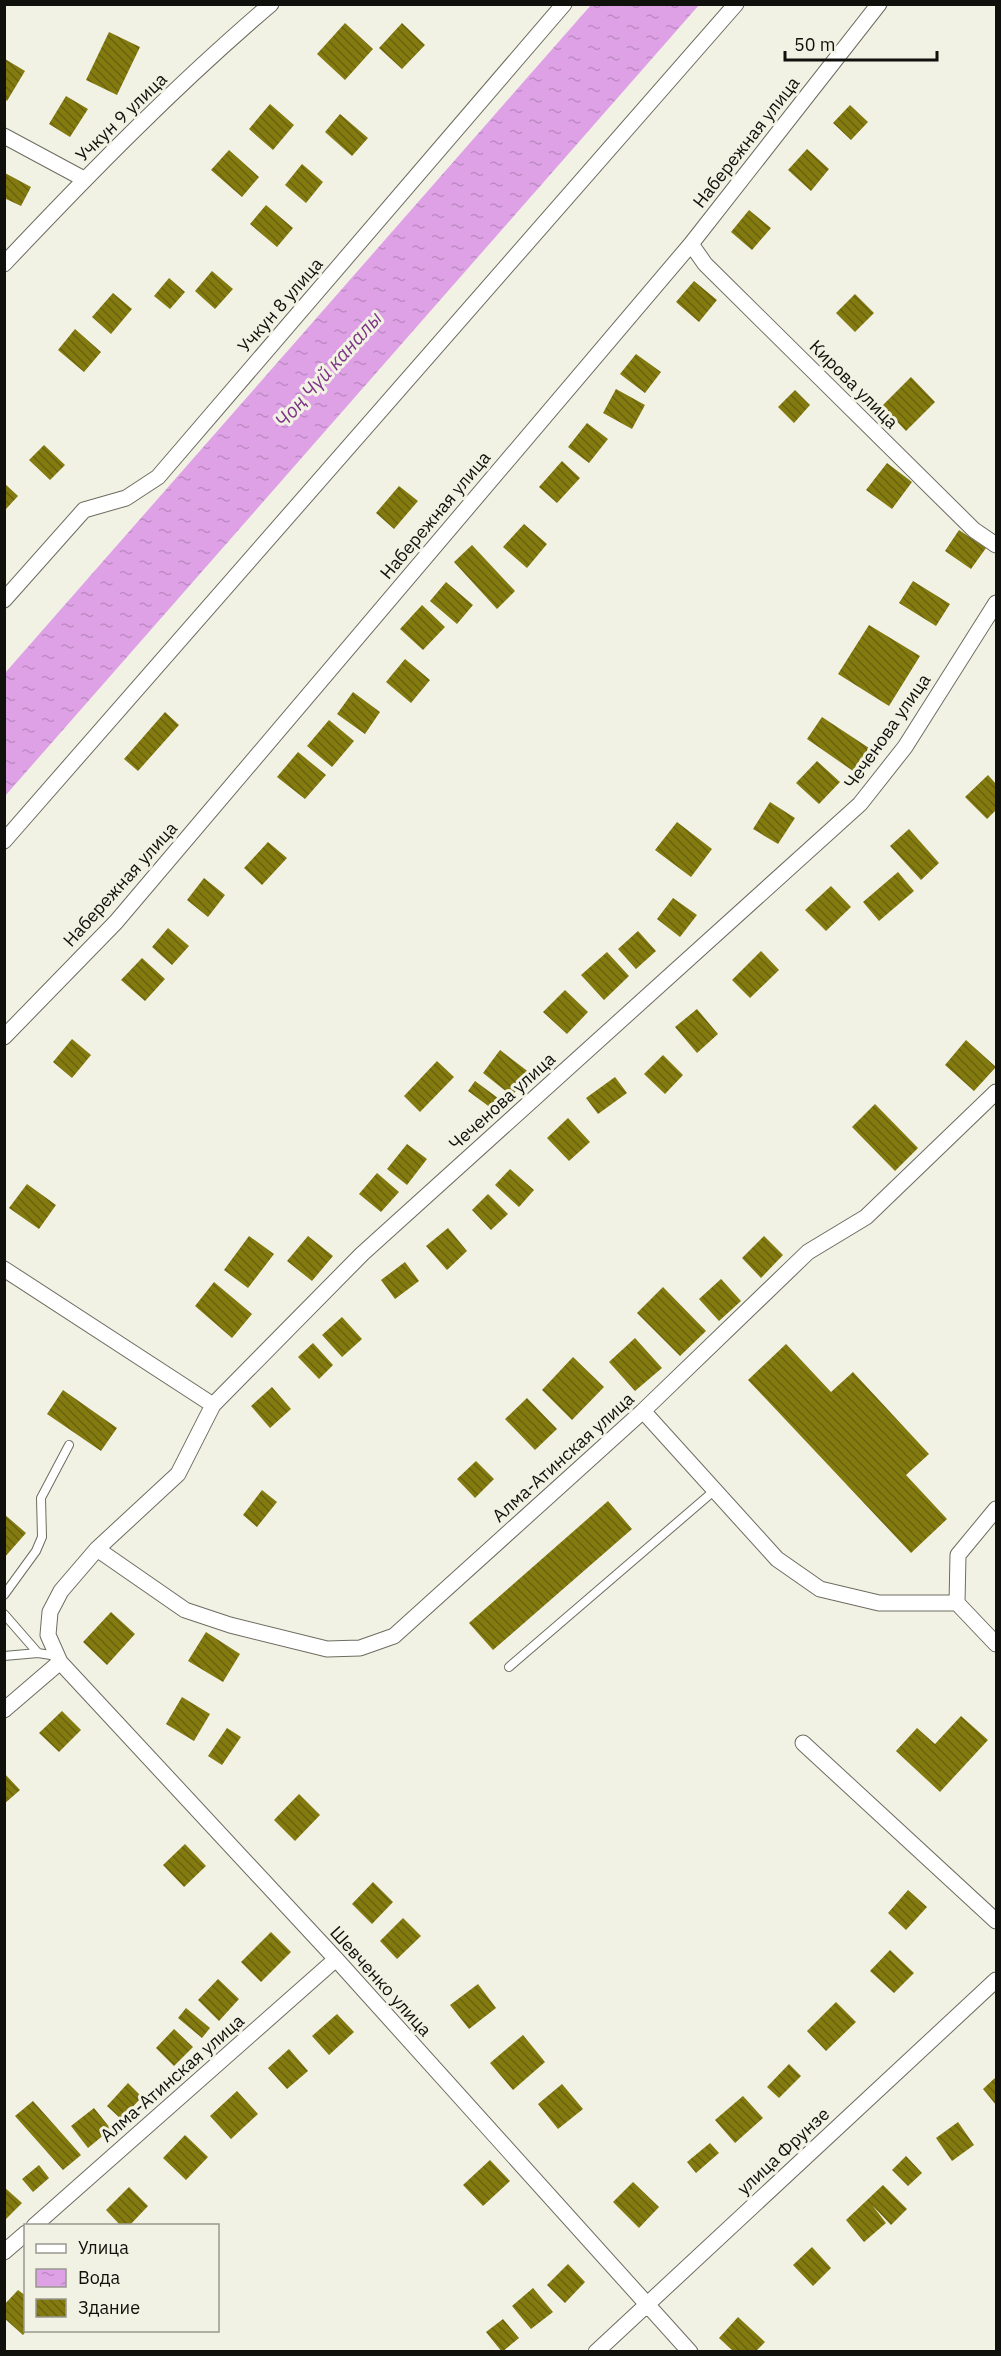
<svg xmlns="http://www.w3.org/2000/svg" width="1001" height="2356" viewBox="0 0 1001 2356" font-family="'IBM Plex Sans',sans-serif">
<defs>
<pattern id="water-ripples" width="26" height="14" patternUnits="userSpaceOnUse" patternTransform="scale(1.5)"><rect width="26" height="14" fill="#dea1e6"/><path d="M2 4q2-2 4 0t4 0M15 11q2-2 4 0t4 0" fill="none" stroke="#bd8ac4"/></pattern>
<pattern id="building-back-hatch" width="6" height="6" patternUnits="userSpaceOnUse" patternTransform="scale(1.5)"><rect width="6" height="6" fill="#837a10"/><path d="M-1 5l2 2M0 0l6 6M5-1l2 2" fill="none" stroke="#6a630e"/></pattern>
</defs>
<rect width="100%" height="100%" fill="#f2f2e4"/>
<!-- water -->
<path fill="url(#water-ripples)" d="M 591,5 L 699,5 L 5,796 L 5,673 Z"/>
<!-- building -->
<path fill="url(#building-back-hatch)" d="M 345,23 L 373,49 L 345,80 L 317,54 Z
M 402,23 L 425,45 L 402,69 L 379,48 Z
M 109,32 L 140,47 L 117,95 L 86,80 Z
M 5,59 L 25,71 L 7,101 L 5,99 Z
M 66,96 L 88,109 L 70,137 L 49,124 Z
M 270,104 L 294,125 L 273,150 L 249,129 Z
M 850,105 L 868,122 L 851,140 L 833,123 Z
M 340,114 L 368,138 L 352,156 L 325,132 Z
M 807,149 L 829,169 L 811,191 L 788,170 Z
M 229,150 L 259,177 L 242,197 L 211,170 Z
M 302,164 L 323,182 L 306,203 L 285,185 Z
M 5,173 L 31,187 L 21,206 L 4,198 Z
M 266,205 L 293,228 L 277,247 L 250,224 Z
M 749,210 L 771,228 L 752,250 L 731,232 Z
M 212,271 L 233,289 L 215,309 L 195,291 Z
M 169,278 L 185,292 L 170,309 L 154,296 Z
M 694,281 L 717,300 L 699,322 L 676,302 Z
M 113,293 L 132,309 L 111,334 L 92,317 Z
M 855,294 L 874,313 L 855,332 L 836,313 Z
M 75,329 L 101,352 L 84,372 L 58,350 Z
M 636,354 L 661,372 L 645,393 L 620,374 Z
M 911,377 L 935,402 L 906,431 L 882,406 Z
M 616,389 L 645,405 L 632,429 L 603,413 Z
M 795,390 L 810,405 L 794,423 L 778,407 Z
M 587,423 L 608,439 L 589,463 L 568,447 Z
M 44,445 L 65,465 L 50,480 L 29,460 Z
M 562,461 L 580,478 L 557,503 L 539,487 Z
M 887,463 L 912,482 L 892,509 L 866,490 Z
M 4,483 L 18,496 L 6,509 L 4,507 Z
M 399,486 L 418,501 L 394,529 L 376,513 Z
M 524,524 L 547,544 L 527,568 L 503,547 Z
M 959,530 L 986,548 L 971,569 L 945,551 Z
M 472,545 L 515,591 L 497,609 L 454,562 Z
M 913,581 L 950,604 L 936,626 L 899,603 Z
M 446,582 L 473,605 L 457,624 L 430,601 Z
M 422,605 L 445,627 L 423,650 L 400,629 Z
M 869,625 L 920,656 L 889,706 L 838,674 Z
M 405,659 L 430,680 L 411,703 L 386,682 Z
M 353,692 L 380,712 L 365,734 L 337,714 Z
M 165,712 L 179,725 L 138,771 L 124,759 Z
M 822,717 L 869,748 L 853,771 L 807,739 Z
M 329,720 L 354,741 L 332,767 L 307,746 Z
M 298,752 L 326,775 L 305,799 L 277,777 Z
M 817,761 L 840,782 L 819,804 L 796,783 Z
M 988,775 L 996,784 L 996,810 L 987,819 L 965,797 Z
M 770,802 L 795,818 L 778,844 L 753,829 Z
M 677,822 L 712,849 L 691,877 L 655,850 Z
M 909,829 L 939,863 L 921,880 L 890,846 Z
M 268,842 L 287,858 L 262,885 L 244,868 Z
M 898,872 L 914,891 L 879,921 L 863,902 Z
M 204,878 L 225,895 L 208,917 L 187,900 Z
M 831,886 L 851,907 L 826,931 L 805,910 Z
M 673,898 L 697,915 L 680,937 L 657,919 Z
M 168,928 L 189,946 L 172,965 L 152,947 Z
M 638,931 L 656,951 L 636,969 L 618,949 Z
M 761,951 L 779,970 L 750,998 L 732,980 Z
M 607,952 L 629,976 L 604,1000 L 581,975 Z
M 142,958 L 165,979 L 145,1001 L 121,980 Z
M 565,990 L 588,1012 L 567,1034 L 543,1012 Z
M 697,1009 L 718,1034 L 697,1053 L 675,1027 Z
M 72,1039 L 91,1055 L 72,1078 L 53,1062 Z
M 966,1040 L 996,1067 L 974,1091 L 945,1065 Z
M 500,1050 L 530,1073 L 512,1096 L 483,1073 Z
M 663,1055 L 683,1075 L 665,1094 L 644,1074 Z
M 437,1061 L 454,1077 L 420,1112 L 404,1096 Z
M 615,1077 L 627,1093 L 598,1114 L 586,1098 Z
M 475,1081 L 498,1098 L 491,1108 L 468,1091 Z
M 875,1104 L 918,1148 L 895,1171 L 852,1127 Z
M 568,1118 L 590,1142 L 569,1161 L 547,1138 Z
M 407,1144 L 427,1159 L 407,1185 L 387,1169 Z
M 510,1169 L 534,1190 L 519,1207 L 495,1185 Z
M 377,1173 L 399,1192 L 381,1212 L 359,1194 Z
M 27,1184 L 56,1205 L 39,1229 L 9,1208 Z
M 488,1194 L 508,1214 L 491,1230 L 472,1210 Z
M 448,1228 L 467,1251 L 447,1270 L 426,1246 Z
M 249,1236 L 274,1254 L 248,1288 L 224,1270 Z
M 308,1236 L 333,1256 L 312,1281 L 287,1261 Z
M 764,1236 L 783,1255 L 761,1278 L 742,1258 Z
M 405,1262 L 419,1281 L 395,1299 L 381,1280 Z
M 721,1279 L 741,1301 L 719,1321 L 699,1299 Z
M 214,1282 L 252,1314 L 232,1338 L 195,1306 Z
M 663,1287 L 706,1331 L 680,1356 L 637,1313 Z
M 342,1317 L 362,1339 L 342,1357 L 322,1335 Z
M 635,1338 L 662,1368 L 635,1391 L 609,1362 Z
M 313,1343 L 333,1365 L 319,1379 L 298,1357 Z
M 786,1344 L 831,1392 L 853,1372 L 929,1454 L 906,1475 L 947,1519 L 911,1553 L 748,1380 Z
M 573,1357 L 604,1387 L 572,1420 L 542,1390 Z
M 272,1387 L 291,1409 L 270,1428 L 251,1406 Z
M 63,1390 L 117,1428 L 101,1451 L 47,1414 Z
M 527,1398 L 557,1429 L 535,1450 L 505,1419 Z
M 476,1461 L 494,1479 L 475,1498 L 457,1479 Z
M 262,1490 L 277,1502 L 257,1527 L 243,1515 Z
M 608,1501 L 632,1529 L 493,1650 L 469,1623 Z
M 4,1514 L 26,1533 L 4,1558 Z
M 111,1612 L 135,1634 L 107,1665 L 83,1642 Z
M 206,1632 L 240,1654 L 223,1682 L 188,1661 Z
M 182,1697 L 210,1714 L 194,1741 L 166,1724 Z
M 62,1711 L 81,1730 L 59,1752 L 39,1733 Z
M 961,1716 L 988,1740 L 940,1792 L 896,1751 L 917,1728 L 935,1744 Z
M 227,1728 L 241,1737 L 222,1765 L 208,1756 Z
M 4,1773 L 20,1790 L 4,1804 Z
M 299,1794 L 320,1815 L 295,1841 L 274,1820 Z
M 185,1844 L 206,1866 L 184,1887 L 163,1865 Z
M 373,1882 L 393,1902 L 372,1924 L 352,1904 Z
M 908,1890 L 927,1907 L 906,1930 L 888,1913 Z
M 403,1918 L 421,1936 L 397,1959 L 380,1941 Z
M 271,1932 L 291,1952 L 261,1982 L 241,1962 Z
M 890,1950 L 914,1973 L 894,1993 L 870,1971 Z
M 218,1979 L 239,1999 L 219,2021 L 198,2000 Z
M 478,1984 L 496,2008 L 469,2029 L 450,2005 Z
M 836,2002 L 856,2022 L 826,2051 L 807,2031 Z
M 186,2008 L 210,2028 L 202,2038 L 178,2018 Z
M 337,2014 L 354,2032 L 329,2055 L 312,2036 Z
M 174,2029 L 193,2047 L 174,2066 L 156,2048 Z
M 523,2035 L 545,2062 L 513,2090 L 490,2063 Z
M 289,2049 L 308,2071 L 287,2089 L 268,2068 Z
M 789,2064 L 801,2076 L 779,2098 L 767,2087 Z
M 996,2077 L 996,2105 L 983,2089 Z
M 128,2083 L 142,2097 L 121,2119 L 107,2106 Z
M 562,2084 L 583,2109 L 558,2129 L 538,2104 Z
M 237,2091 L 258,2114 L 231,2139 L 210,2116 Z
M 743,2096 L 763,2118 L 735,2143 L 715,2120 Z
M 33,2101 L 81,2155 L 63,2170 L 15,2116 Z
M 94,2108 L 111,2129 L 88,2148 L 71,2126 Z
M 958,2122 L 974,2145 L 952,2161 L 936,2138 Z
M 185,2135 L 208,2157 L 186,2180 L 163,2158 Z
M 710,2143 L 719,2153 L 696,2173 L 687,2162 Z
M 906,2156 L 922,2173 L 908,2186 L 892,2170 Z
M 490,2160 L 510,2181 L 483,2206 L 463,2185 Z
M 39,2165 L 49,2178 L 33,2192 L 22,2179 Z
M 633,2182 L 659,2207 L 639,2228 L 613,2202 Z
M 883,2185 L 907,2209 L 891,2225 L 872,2205 L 886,2223 L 864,2242 L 846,2220 Z
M 4,2187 L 22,2203 L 4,2221 Z
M 129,2187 L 148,2206 L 129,2226 L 121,2226 L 106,2210 Z
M 812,2247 L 831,2268 L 813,2286 L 793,2265 Z
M 568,2264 L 585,2282 L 565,2303 L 547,2285 Z
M 533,2288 L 553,2312 L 531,2329 L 512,2306 Z
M 18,2290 L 26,2296 L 27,2330 L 23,2335 L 4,2318 L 4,2305 Z
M 738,2317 L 765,2342 L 755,2352 L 734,2352 L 719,2338 Z
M 503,2319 L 519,2338 L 502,2352 L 486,2332 Z"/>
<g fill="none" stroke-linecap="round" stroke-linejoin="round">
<!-- service casing -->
<g stroke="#6d6c60" stroke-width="10">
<path id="service" d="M 4,1595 L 36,1551 L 42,1537 L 41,1498 L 69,1445
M 4,1614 L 38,1653
M 4,1656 L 38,1653 L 57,1656
M 509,1667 L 715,1490"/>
</g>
<!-- minor casing -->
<g stroke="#6d6c60" stroke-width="17">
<path id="minor" d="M 4,136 L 84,179
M 691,244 L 705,264 L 974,530 L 996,545
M 4,264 C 89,174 176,85 271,4
M 4,600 L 84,510 L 126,498 L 158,477 L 564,4
M 4,841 L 736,4
M 4,1037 L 116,922 L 691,244 L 879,4
M 4,1269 L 213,1405
M 643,1411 L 777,1559 L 820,1589 L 879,1603 L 957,1603 L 996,1644
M 97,1549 L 185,1610 L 230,1625 L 327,1649 L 360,1648 L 394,1636 L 643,1411 L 808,1252 L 866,1217 L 996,1092
M 957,1603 L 958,1555 L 996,1509
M 4,1710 L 60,1662
M 803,1743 L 996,1921
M 34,2226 L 336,1959
M 4,2252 L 26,2233
M 596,2352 L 996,1980
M 690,2352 L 336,1959 L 60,1662 L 48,1635 L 50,1612 L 61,1591 L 97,1549 L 178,1474 L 213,1405 L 362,1254 L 860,804 L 905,747 L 996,603"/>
</g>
<!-- service -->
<use href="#service" stroke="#fff" stroke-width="8"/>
<!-- minor -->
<use href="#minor" stroke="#fff" stroke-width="15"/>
</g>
<g text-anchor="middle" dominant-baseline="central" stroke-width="6" stroke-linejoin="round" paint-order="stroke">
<!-- street labels -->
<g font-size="18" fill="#10100c" stroke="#f2f2e4">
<text transform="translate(121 117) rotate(-44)">Учкун 9 улица</text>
<text transform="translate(746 142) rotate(-52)">Набережная улица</text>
<text transform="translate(280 305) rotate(-49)">Учкун 8 улица</text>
<text transform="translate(854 384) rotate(45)">Кирова улица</text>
<text transform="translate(435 515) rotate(-50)">Набережная улица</text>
<text transform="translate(887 731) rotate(-55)">Чеченова улица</text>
<text transform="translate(120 884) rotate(-48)">Набережная улица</text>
<text transform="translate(502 1101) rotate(-42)">Чеченова улица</text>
<text transform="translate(563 1457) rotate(-42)">Алма-Атинская улица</text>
<text transform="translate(381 1981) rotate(48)">Шевченко улица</text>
<text transform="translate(172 2078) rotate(-41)">Алма-Атинская улица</text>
<text transform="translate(783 2151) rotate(-43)">улица Фрунзе</text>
</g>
<!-- water labels -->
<g font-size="20" font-style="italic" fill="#7c3586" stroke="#f2f2e4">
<text transform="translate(328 369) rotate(-48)">Чоң Чүй каналы</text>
</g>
</g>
<!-- border -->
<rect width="1001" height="2356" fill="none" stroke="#10100c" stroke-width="12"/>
<!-- legend -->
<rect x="24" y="2224" width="195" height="108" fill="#f2f2e4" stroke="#98988e" stroke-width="1.5"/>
<rect x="36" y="2244" width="30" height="9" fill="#ffffff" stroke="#98988e" stroke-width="1.5"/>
<text x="78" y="2254" font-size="18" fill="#10100c">Улица</text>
<rect x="36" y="2269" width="30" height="18" fill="url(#water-ripples)" stroke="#98988e" stroke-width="1.5"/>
<text x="78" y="2284" font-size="18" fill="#10100c">Вода</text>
<rect x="36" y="2299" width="30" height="18" fill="url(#building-back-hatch)" stroke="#98988e" stroke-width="1.5"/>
<text x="78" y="2314" font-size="18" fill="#10100c">Здание</text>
<!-- scale -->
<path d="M785 51v9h152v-9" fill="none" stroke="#10100c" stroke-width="3"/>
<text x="794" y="51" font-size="18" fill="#10100c" stroke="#f2f2e4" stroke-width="4.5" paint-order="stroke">50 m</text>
</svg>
